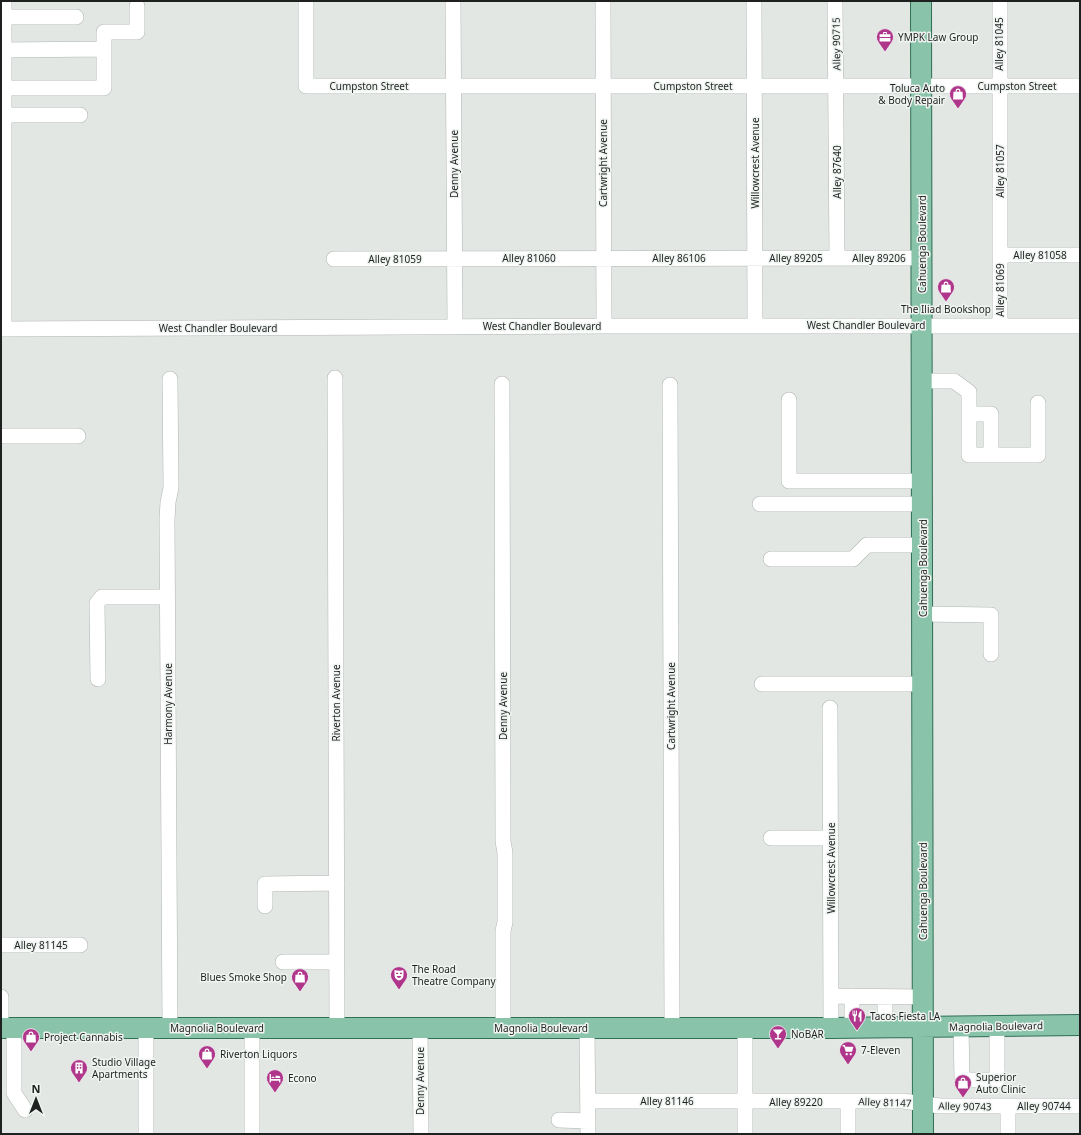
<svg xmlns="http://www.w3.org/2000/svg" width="1081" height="1135" viewBox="0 0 1081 1135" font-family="'Noto Sans',sans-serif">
<rect width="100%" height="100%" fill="#e2e7e4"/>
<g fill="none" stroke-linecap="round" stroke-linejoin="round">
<!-- minor casing -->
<g stroke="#b0b5b2" stroke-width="16">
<path id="minor" d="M 306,1 L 306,86 L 1080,86
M 453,1 L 455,327
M 603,1 L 604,326
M 754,1 L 755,325
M 835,1 L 837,258
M 1000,1 L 1000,325
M 4,17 L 76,17
M 4,50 L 104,49 L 104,32 L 137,32 L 137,6
M 4,88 L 104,88 L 104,49
M 4,115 L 80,115
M 1000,255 L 1080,255
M 334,259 L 922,258
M 1,329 L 604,326 L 1080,326
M 4,329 L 4,1
M 335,378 L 337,1028
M 922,381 L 954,381 L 969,392 L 969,455 L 991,455 L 991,414 L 969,414
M 502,384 L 503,841 L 505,853 L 505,922 L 503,931 L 503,1028
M 670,385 L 672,1028
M 789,400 L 789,481 L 922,481
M 1,436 L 78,436
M 991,455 L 1038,455 L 1038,403
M 760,504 L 922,504
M 771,559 L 853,559 L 867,545 L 922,545
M 923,614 L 991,615 L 991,654
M 98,679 L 97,603 L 102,597 L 167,597
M 762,684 L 923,684
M 830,708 L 831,1028
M 771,838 L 831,838
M 265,906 L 265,884 L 337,883
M 1,945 L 80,945
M 283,962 L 337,962
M 831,996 L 923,997
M 852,996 L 852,1027
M 1,997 L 1,1028
M 885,997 L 885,1027
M 961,1027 L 962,1080 L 997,1080 L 997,1026
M 14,1028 L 14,1093 L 25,1110
M 170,1028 L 167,520 L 168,502 L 171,488 L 170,379
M 252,1028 L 252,1134
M 420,1028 L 421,1134
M 587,1028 L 588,1134
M 745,1028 L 745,1134
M 588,1101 L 903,1101 L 940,1106 L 1080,1106
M 848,1101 L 848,1134
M 1008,1106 L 1008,1134
M 559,1120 L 588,1121
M 146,1134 L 146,1028"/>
</g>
<!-- major casing -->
<g stroke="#307055" stroke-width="22">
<path id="major" d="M 921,1 L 923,1134
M 1,1028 L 831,1028 L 1080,1025"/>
</g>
<!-- minor -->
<use href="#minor" stroke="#fff" stroke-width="15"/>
<!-- major -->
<use href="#major" stroke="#88c3aa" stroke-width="20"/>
</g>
<!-- icons -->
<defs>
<g id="office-pin" transform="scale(0.9)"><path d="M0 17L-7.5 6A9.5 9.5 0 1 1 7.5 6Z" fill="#af368b" stroke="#eff4f1"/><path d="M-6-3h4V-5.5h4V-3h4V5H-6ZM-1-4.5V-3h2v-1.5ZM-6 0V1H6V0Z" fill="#fff"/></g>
<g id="shop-pin" transform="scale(0.9)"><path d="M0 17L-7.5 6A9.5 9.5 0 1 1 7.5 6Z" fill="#af368b" stroke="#eff4f1"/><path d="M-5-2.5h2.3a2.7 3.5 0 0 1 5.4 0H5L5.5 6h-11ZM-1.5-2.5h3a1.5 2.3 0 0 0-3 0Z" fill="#fff"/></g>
<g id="theatre-pin" transform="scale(0.9)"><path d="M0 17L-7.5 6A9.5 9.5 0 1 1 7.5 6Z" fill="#af368b" stroke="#eff4f1"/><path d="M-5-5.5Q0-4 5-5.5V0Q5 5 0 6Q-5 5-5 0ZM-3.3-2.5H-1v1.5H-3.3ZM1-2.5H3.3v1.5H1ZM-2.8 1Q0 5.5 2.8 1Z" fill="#fff"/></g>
<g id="restaurant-pin" transform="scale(0.9)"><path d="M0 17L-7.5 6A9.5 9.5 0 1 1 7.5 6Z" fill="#af368b" stroke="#eff4f1"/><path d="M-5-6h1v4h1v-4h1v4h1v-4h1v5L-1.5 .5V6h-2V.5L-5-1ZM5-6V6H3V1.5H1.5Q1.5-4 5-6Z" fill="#fff"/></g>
<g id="bar-pin" transform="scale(0.9)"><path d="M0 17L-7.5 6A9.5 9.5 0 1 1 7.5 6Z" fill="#af368b" stroke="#eff4f1"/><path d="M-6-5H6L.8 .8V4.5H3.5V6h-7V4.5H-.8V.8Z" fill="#fff"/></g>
<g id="supermarket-pin" transform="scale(0.9)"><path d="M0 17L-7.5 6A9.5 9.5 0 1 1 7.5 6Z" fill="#af368b" stroke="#eff4f1"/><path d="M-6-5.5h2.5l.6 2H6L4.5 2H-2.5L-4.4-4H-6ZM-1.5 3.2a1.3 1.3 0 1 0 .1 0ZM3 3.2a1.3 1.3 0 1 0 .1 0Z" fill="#fff"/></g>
<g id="building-pin" transform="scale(0.9)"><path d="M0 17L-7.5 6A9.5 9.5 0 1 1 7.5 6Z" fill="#af368b" stroke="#eff4f1"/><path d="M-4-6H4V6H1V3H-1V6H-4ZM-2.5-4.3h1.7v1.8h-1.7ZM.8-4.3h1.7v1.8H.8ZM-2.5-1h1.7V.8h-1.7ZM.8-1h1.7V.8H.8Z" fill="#fff"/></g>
<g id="hotel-pin" transform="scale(0.9)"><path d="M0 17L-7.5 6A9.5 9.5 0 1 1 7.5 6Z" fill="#af368b" stroke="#eff4f1"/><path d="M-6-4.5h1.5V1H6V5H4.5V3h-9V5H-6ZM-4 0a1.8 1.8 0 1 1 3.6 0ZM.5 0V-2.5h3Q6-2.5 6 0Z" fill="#fff"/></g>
</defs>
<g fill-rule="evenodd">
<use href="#office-pin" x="885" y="37"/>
<use href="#shop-pin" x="958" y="94"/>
<use href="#shop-pin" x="946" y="287"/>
<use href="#theatre-pin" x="399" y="975"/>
<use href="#shop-pin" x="300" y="977"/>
<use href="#restaurant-pin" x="857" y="1016"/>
<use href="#bar-pin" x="778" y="1034"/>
<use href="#shop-pin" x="31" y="1037"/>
<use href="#supermarket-pin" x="848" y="1050"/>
<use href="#shop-pin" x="207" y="1054"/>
<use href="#building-pin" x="79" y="1068"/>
<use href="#hotel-pin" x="275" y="1078"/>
<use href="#shop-pin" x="963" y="1083"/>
</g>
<g text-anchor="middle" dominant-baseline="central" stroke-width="3" stroke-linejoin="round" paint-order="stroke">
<!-- poi labels -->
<g font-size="10" fill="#1f2120" stroke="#eff4f1" text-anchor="start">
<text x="898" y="37">YMPK Law Group</text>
<text x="945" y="88" text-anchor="end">Toluca Auto<tspan x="945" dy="12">&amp; Body Repair</tspan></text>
<text x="946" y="309" text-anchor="middle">The Iliad Bookshop</text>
<text x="412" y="969">The Road<tspan x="412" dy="12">Theatre Company</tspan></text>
<text x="287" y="977" text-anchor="end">Blues Smoke Shop</text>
<text x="870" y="1016">Tacos Fiesta LA</text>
<text x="791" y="1034">NoBAR</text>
<text x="44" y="1037">Project Cannabis</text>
<text x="861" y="1050">7-Eleven</text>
<text x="220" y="1054">Riverton Liquors</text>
<text x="92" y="1062">Studio Village<tspan x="92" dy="12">Apartments</tspan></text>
<text x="976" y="1077">Superior<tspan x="976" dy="12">Auto Clinic</tspan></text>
<text x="288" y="1078">Econo</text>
</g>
<!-- street labels -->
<g font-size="10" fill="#1f2120" stroke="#eff4f1">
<text transform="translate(836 44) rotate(-91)">Alley 90715</text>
<text transform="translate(999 44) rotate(-90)">Alley 81045</text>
<text x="369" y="86">Cumpston Street</text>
<text x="693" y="86">Cumpston Street</text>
<text x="1017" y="86">Cumpston Street</text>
<text transform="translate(603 163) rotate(-90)">Cartwright Avenue</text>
<text transform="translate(755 163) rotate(-90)">Willowcrest Avenue</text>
<text transform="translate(454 164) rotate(-90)">Denny Avenue</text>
<text transform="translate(1000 171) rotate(-90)">Alley 81057</text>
<text transform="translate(837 172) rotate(-90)">Alley 87640</text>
<text transform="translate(922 244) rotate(-90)">Cahuenga Boulevard</text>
<text x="1040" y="255">Alley 81058</text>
<text x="529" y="258">Alley 81060</text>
<text x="679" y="258">Alley 86106</text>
<text x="796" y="258">Alley 89205</text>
<text x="879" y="258">Alley 89206</text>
<text x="395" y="259">Alley 81059</text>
<text transform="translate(1000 290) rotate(-90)">Alley 81069</text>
<text x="866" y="325">West Chandler Boulevard</text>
<text x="542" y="326">West Chandler Boulevard</text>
<text x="218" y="328">West Chandler Boulevard</text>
<text transform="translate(923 568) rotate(-90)">Cahuenga Boulevard</text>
<text transform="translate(336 703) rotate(-90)">Riverton Avenue</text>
<text transform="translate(168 704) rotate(-90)">Harmony Avenue</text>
<text transform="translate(503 706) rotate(-90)">Denny Avenue</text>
<text transform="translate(671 706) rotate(-90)">Cartwright Avenue</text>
<text transform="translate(831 868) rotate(-90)">Willowcrest Avenue</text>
<text transform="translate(923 891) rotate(-90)">Cahuenga Boulevard</text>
<text x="41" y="945">Alley 81145</text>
<text transform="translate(996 1026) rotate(-1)">Magnolia Boulevard</text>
<text x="217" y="1028">Magnolia Boulevard</text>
<text x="541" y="1028">Magnolia Boulevard</text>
<text transform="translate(420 1081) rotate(-90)">Denny Avenue</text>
<text x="667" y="1101">Alley 81146</text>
<text x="796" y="1102">Alley 89220</text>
<text transform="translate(885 1102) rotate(2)">Alley 81147</text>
<text transform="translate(965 1106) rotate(1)">Alley 90743</text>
<text x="1044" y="1106">Alley 90744</text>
</g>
</g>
<!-- border -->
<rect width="1081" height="1135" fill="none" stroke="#1f2120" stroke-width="4"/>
<!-- north arrow -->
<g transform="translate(36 1099)" stroke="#eff4f1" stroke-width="3" paint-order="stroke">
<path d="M0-3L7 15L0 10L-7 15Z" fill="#1f2120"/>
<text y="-6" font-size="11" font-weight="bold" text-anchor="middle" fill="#1f2120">N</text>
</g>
</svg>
